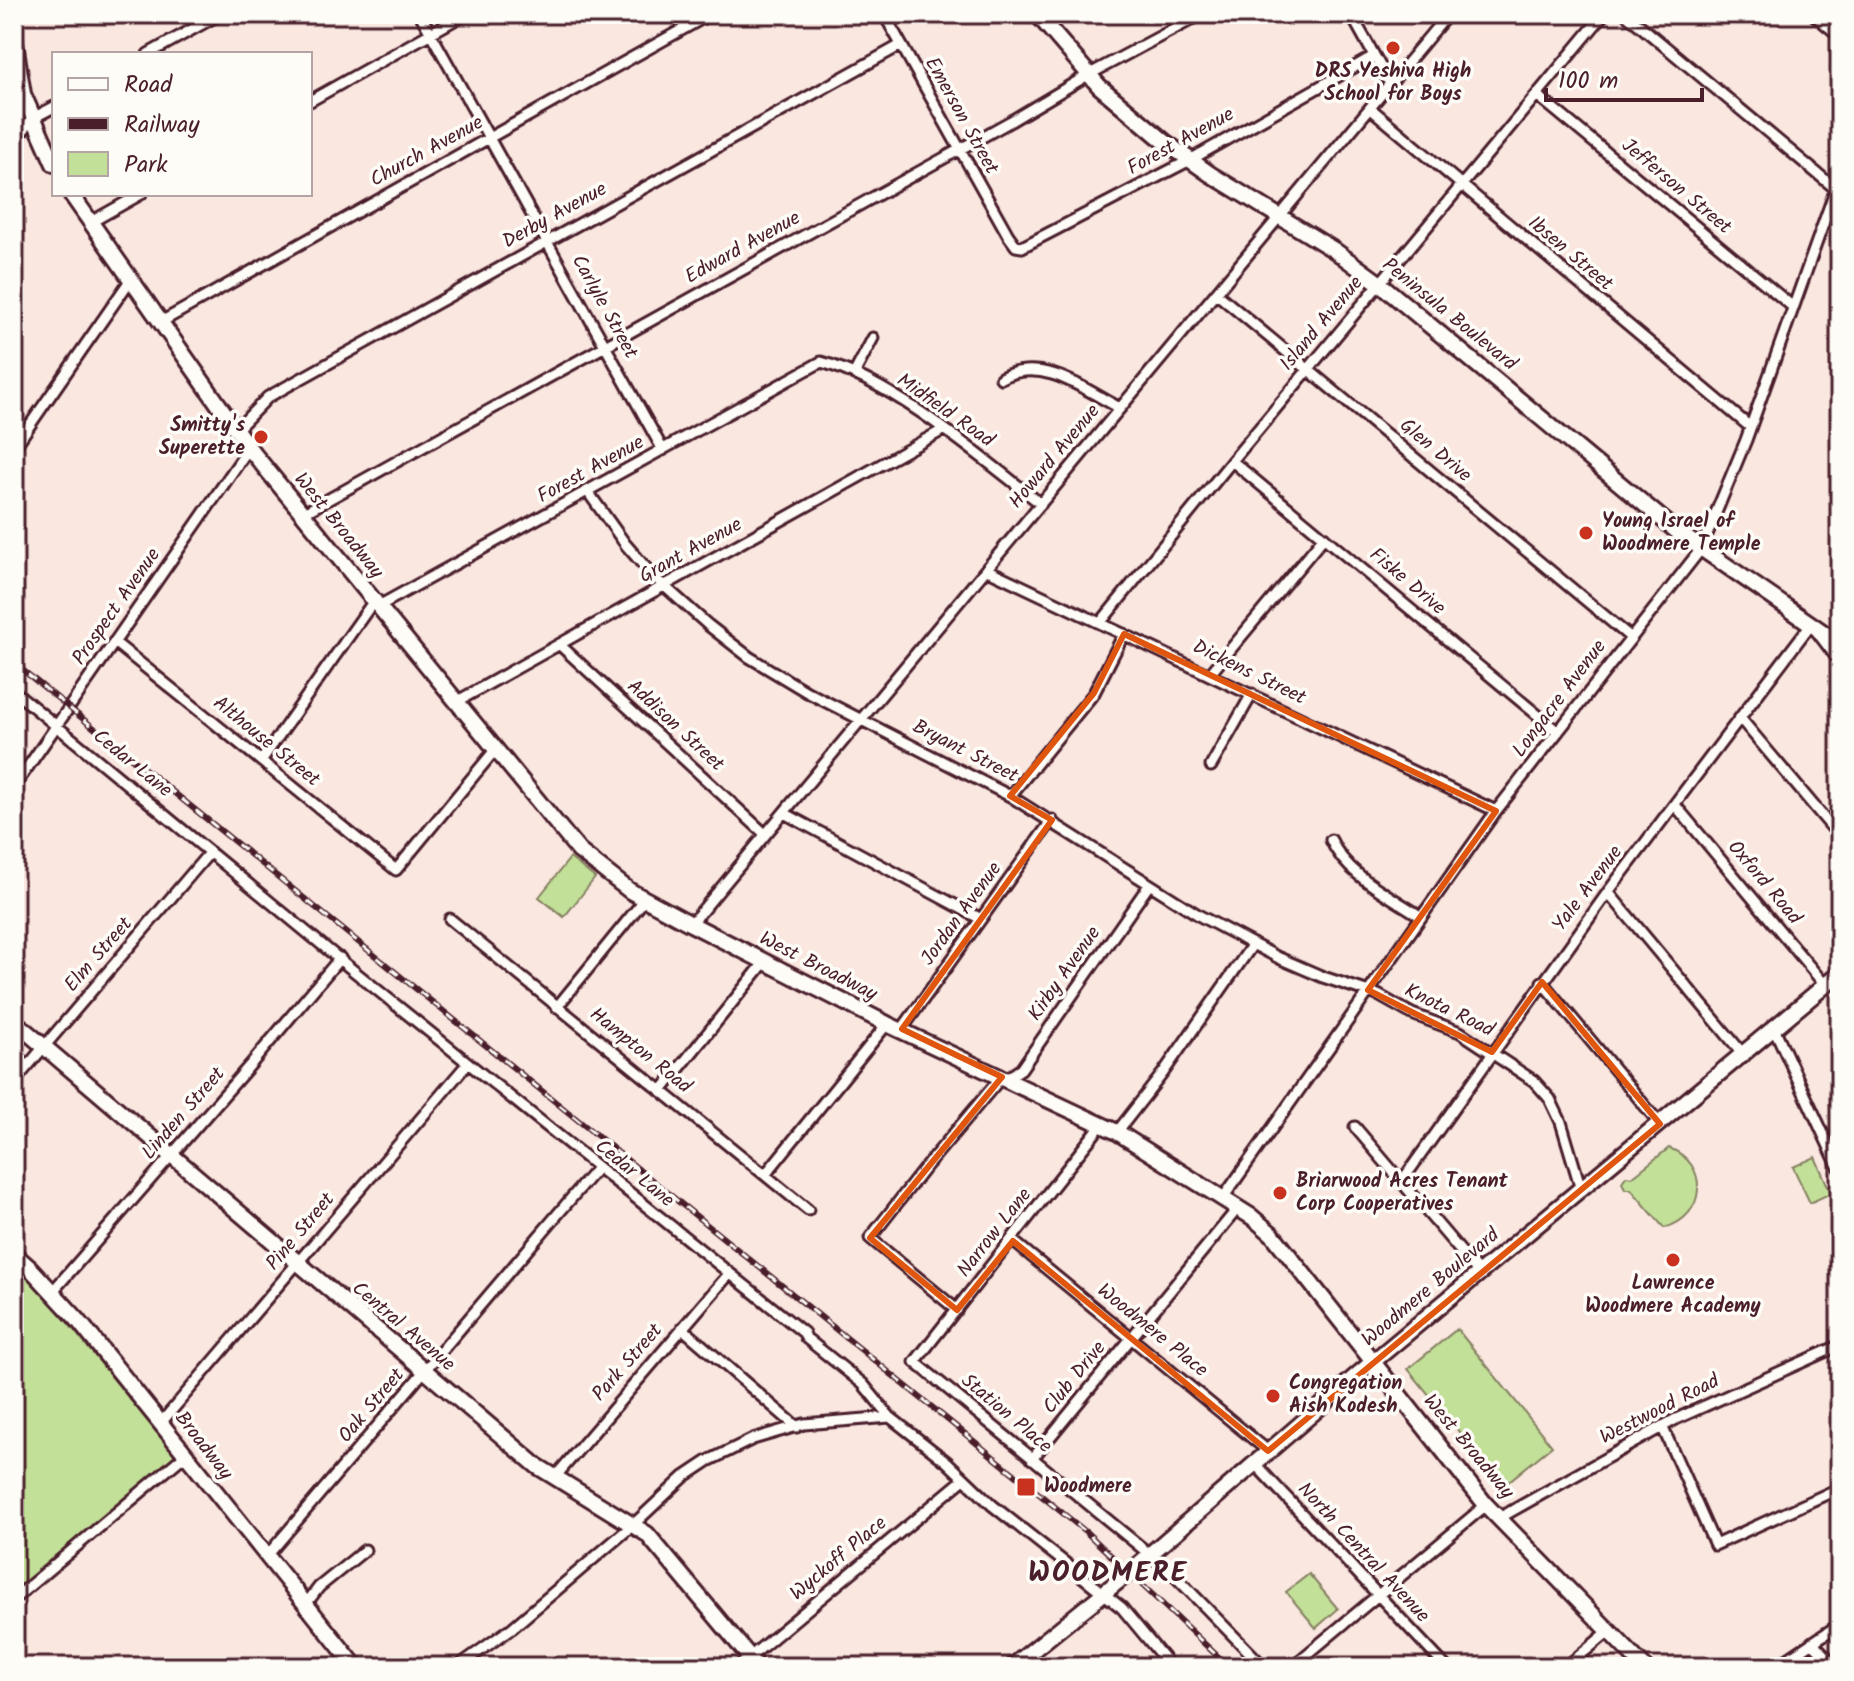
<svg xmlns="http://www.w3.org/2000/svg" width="1854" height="1681" viewBox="0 0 1854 1681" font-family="Kalam,sans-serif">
<rect width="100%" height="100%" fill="#f9e7e0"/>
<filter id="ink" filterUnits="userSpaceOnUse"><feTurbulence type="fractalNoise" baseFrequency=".0125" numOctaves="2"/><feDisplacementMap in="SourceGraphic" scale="16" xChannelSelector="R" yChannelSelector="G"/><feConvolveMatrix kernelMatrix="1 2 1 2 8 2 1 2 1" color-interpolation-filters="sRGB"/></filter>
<g filter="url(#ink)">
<!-- green -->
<path fill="#c2e098" stroke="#868062" stroke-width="2" d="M 570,858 L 595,878 L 564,917 L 539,897 Z
M 1669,1148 C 1710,1163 1707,1217 1664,1228 L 1631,1189 L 1625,1189 L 1622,1182 L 1626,1176 L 1632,1177 Z
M 1815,1157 L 1831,1193 L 1810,1203 L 1793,1167 Z
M 14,1260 L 26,1271 L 176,1456 L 14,1596 Z
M 1457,1329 L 1552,1446 L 1503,1486 L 1408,1369 Z
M 1309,1574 L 1338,1609 L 1316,1628 L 1286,1592 Z"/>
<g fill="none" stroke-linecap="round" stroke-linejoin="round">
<!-- street casing -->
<g stroke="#4a1f2b" stroke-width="15">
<path id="street" d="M 420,14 L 663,450
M 884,14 L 1008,235 L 1016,246 L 1022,247 L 1190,160 L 1374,56
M 1351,14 L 1390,84
M 1626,14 L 1836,189
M 1813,14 L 1840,36
M 148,54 L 220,14
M 1537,95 L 1793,307
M 310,101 L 465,14
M 1370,108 L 1749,426
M 14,142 L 33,118 L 54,107
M 91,222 L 141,194
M 1216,293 L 1630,637
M 161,322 L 710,14
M 855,372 L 873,338
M 1001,378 C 1043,356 1083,389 1120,408
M 236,430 L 268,397 L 901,45
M 14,448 L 131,279
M 1232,461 L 1558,732
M 588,492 L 626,545 L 653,576 L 708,625 L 749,657 L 807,692 L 1010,796 L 1200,916 L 1279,958 L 1323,977 L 1378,995 L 1412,1014 L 1460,1032 L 1534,1081 L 1550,1099 L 1561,1122 L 1581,1189
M 302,514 L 1011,121 L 1088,75 L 1202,14
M 986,569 L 1496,811
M 377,607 L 821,362 C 893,381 981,457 1041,504
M 1101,622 L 1232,461 L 1604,14
M 114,642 L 396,870 L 495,750
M 560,645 L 765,834
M 1210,674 L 1324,537
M 14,691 L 355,972 L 804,1333 L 806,1338 L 863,1384 L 890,1417 L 947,1462 L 992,1505 L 1122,1608 L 1171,1667
M 456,702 L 943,430
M 1740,718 L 1840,837
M 261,761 L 373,602
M 1211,766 L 1252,694
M 14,787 L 249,448
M 1010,796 L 1094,693 L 1124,634
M 1675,805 L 1825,985
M 784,813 L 981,919
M 1331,840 C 1346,875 1389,895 1420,916
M 1608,892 L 1743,1054
M 450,919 L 808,1210
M 691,924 L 1448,14
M 1542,982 L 1660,1124
M 557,1007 L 645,899
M 1774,1028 L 1840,1170
M 902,1029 L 1052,820
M 14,1082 L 210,852
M 661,1091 L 764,963
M 1102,1124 L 915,1362 L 1170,1571 L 1264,1667
M 1355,1127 L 1480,1274
M 1117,1132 L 1163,1073 L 1253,944
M 765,1175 L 887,1024
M 1402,1181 L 1608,892 L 1811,624 L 1840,662
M 1223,1198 L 1496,811 L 1701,549 L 1746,440 L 1840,177
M 1013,1241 L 1268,1451
M 53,1291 L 251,1064 L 340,958
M 957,1310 L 870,1238 L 924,1169 L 998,1081 L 1006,1079 L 1021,1069 L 1149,885
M 682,1328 L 797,1427
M 160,1424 L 468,1063
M 1662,1426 L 1715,1545 L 1840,1488
M 1032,1459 L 1238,1208
M 1254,1463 L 1446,1667
M 555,1477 L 729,1274
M 1501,1517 L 1676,1419 L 1840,1345
M 266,1557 L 597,1168
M 14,1599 L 185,1455
M 306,1604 L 319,1587 L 365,1550
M 1812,1642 L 1837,1667
M 457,1667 L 512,1628 L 634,1524 L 684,1477 L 708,1461 L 753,1439 L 804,1424 L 890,1417
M 738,1667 L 964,1479
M 1292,1667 L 1486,1505
M 1566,1667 L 1609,1631
M 1776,1667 L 1840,1624"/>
</g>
<!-- secondary casing -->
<g stroke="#4a1f2b" stroke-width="20">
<path id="secondary" d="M 14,37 L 23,94 L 54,164
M 71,194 L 249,448 L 579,851 L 630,891 L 691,924 L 887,1024 L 1117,1132 L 1252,1217 L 1272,1234 L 1486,1505 L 1644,1667
M 14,1021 L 537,1466 L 647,1534 L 758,1667
M 14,1254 L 31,1269 L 78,1320 L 356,1667
M 1012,1667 L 1126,1575 L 1357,1375 L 1840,973"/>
</g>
<!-- primary casing -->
<g stroke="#4a1f2b" stroke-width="20">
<path id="primary" d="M 1037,14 L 1099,86 L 1165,142 L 1210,174 L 1334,250 L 1379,283 L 1679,533 L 1840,644"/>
</g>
<!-- street -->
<use href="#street" stroke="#fdfcf7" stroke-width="9"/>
<!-- secondary -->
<use href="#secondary" stroke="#fdfcf7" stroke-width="14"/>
<!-- primary -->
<use href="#primary" stroke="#fdfcf7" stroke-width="14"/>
<!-- rail casing -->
<g stroke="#4a1f2b" stroke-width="6">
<path id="rail" d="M 14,663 L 1086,1532 L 1229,1667"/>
</g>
<!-- rail -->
<use href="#rail" stroke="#fdfcf7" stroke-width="3" stroke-dasharray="9" stroke-linecap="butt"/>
</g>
</g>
<!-- marked area -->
<path fill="none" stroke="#e0560e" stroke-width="6" stroke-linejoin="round" d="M 1124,634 L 1496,811 L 1368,990 L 1492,1052 L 1542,982 L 1660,1124 L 1268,1451 L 1013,1241 L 957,1310 L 870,1238 L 1002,1077 L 902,1029 L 1052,820 L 1010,796 L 1094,693 Z"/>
<!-- markers -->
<g fill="#c8321e" stroke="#fdfcf7" stroke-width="3">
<circle cx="1393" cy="48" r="8"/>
<circle cx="261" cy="437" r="8"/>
<circle cx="1586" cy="533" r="8"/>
<circle cx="1280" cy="1193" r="8"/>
<circle cx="1673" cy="1260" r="8"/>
<circle cx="1273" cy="1396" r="8"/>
<rect x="1016" y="1477" width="20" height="20" rx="4"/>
</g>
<g text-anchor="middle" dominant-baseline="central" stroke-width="7" stroke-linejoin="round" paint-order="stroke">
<!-- poi labels -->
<g font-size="20" font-weight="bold" fill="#4a1f2b" stroke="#fdfcf7" text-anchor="start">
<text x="1393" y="72" text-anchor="middle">DRS Yeshiva High<tspan x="1393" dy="23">School for Boys</tspan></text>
<text x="245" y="426" text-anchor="end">Smitty's<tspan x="245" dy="23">Superette</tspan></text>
<text x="1602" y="522">Young Israel of<tspan x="1602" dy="23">Woodmere Temple</tspan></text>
<text x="1296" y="1182">Briarwood Acres Tenant<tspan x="1296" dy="23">Corp Cooperatives</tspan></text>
<text x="1673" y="1284" text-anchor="middle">Lawrence<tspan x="1673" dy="23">Woodmere Academy</tspan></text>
<text x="1289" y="1384">Congregation<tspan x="1289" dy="23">Aish Kodesh</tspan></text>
<text x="1044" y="1487">Woodmere</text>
</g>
<!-- street labels -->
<g font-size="20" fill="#4a1f2b" stroke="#fdfcf7">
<text transform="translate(961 116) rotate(61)">Emerson Street</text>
<text transform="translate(1181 142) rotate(-29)">Forest Avenue</text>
<text transform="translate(427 152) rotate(-29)">Church Avenue</text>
<text transform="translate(1676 187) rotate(40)">Jefferson Street</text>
<text transform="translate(555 216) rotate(-29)">Derby Avenue</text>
<text transform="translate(743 248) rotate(-29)">Edward Avenue</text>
<text transform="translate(1570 254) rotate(40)">Ibsen Street</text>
<text transform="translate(604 307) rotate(61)">Carlyle Street</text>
<text transform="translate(1449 315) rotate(39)">Peninsula Boulevard</text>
<text transform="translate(1322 324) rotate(-50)">Island Avenue</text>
<text transform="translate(945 411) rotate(35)">Midfield Road</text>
<text transform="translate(1435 451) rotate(40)">Glen Drive</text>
<text transform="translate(1055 457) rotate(-50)">Howard Avenue</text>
<text transform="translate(591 470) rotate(-29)">Forest Avenue</text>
<text transform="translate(338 526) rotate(51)">West Broadway</text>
<text transform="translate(691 551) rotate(-29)">Grant Avenue</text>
<text transform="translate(1407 582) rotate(40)">Fiske Drive</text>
<text transform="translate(117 607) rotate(-55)">Prospect Avenue</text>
<text transform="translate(1249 673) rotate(26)">Dickens Street</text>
<text transform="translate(1560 699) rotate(-53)">Longacre Avenue</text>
<text transform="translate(675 726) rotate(43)">Addison Street</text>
<text transform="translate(266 742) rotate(39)">Althouse Street</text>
<text transform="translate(965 752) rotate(27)">Bryant Street</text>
<text transform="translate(132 764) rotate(39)">Cedar Lane</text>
<text transform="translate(1764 883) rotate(50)">Oxford Road</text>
<text transform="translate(1588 889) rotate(-53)">Yale Avenue</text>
<text transform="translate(962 914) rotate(-54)">Jordan Avenue</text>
<text transform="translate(99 955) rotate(-49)">Elm Street</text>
<text transform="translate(818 967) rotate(27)">West Broadway</text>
<text transform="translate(1065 974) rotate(-55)">Kirby Avenue</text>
<text transform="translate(1449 1011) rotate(26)">Knota Road</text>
<text transform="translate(640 1051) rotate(39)">Hampton Road</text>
<text transform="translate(184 1114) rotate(-49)">Linden Street</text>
<text transform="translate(634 1174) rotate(39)">Cedar Lane</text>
<text transform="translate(301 1232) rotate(-50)">Pine Street</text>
<text transform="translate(995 1233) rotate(-52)">Narrow Lane</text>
<text transform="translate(1431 1288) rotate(-40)">Woodmere Boulevard</text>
<text transform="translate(403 1327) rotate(40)">Central Avenue</text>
<text transform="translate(1152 1331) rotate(39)">Woodmere Place</text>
<text transform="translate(628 1363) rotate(-49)">Park Street</text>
<text transform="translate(1075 1378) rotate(-51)">Club Drive</text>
<text transform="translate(372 1406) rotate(-50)">Oak Street</text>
<text transform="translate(1660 1410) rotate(-27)">Westwood Road</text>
<text transform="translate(1006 1414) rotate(40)">Station Place</text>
<text transform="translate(203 1446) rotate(52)">Broadway</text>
<text transform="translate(1468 1447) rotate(50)">West Broadway</text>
<text transform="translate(1363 1553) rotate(47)">North Central Avenue</text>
<text transform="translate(839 1559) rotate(-40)">Wyckoff Place</text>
</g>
<!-- district labels -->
<g font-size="28" font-weight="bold" letter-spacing="2" fill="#4a1f2b" stroke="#fdfcf7">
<text x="1108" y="1573">WOODMERE</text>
</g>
</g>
<!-- margin -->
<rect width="1854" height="1681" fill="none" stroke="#fdfcf7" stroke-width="48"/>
<rect x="24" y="24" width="1806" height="1633" fill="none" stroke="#4a1f2b" stroke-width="3" filter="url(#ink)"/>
<!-- legend -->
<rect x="52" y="52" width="260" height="144" fill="#fdfcf7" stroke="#b5a4a5" stroke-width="2"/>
<rect x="68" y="78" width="40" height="12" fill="#fdfcf7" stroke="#b5a4a5" stroke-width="2"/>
<text x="124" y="92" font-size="24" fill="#4a1f2b">Road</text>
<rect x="68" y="118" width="40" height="12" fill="#4a1f2b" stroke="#b5a4a5" stroke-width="2"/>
<text x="124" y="132" font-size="24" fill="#4a1f2b">Railway</text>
<rect x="68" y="152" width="40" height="24" fill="#c2e098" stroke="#b5a4a5" stroke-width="2"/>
<text x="124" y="172" font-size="24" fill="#4a1f2b">Park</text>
<!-- scale -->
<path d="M1546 88v12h156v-12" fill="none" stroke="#4a1f2b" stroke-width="4"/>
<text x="1558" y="88" font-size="24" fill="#4a1f2b" stroke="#fdfcf7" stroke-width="6" paint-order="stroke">100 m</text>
</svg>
